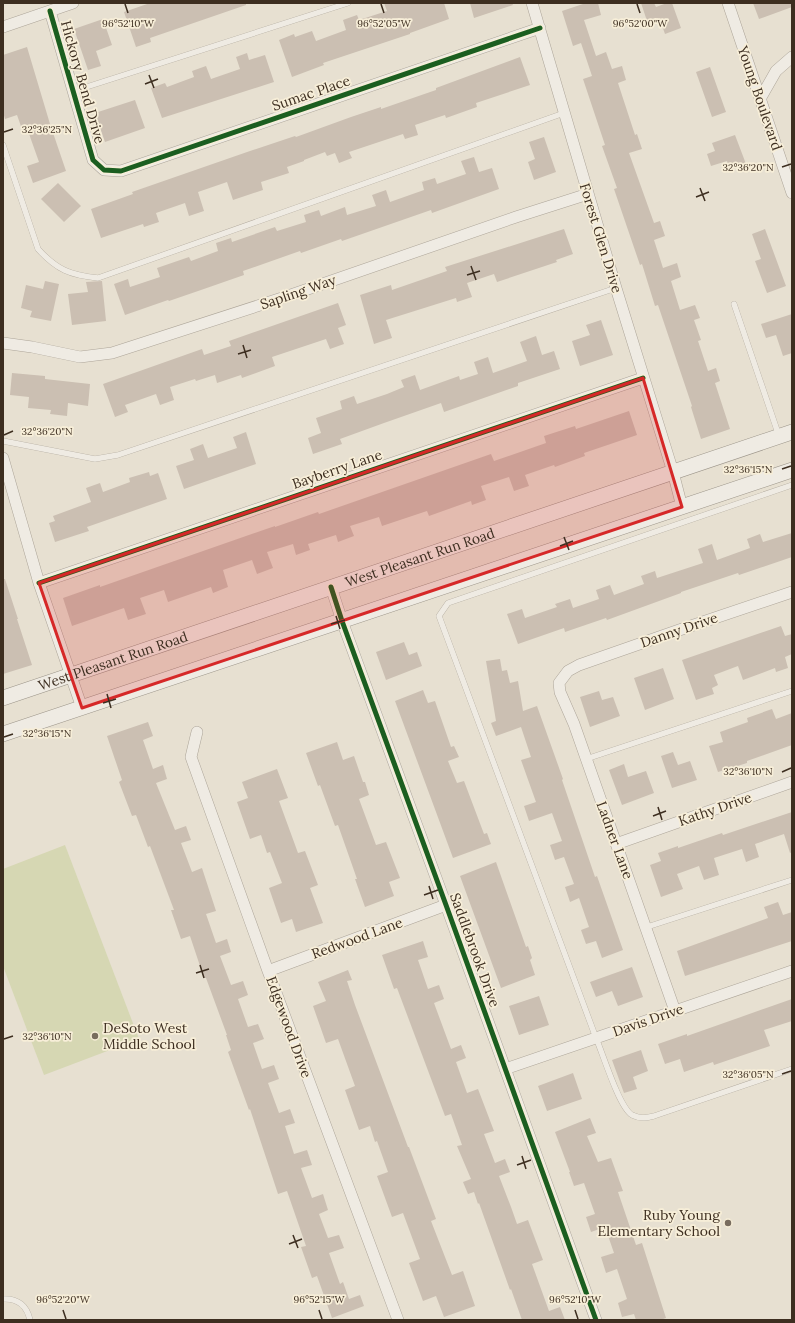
<svg xmlns="http://www.w3.org/2000/svg" width="795" height="1323" viewBox="0 0 795 1323" font-family="Lora,serif">
<rect width="100%" height="100%" fill="#e7e0d1"/>
<!-- green -->
<path fill="#d6d7b3" d="M 65,845 L 139,1039 L 44,1075 L 3,966 L 3,869 Z"/>
<!-- building -->
<path fill="#cbbfb2" d="M 150,3 L 246,3 L 246,5 L 150,38 L 151,42 L 136,47 L 124,12 Z
M 384,3 L 444,3 L 449,19 L 410,33 L 410,34 L 323,63 L 324,65 L 292,77 L 279,40 L 294,34 L 295,37 L 312,31 L 316,41 L 346,30 L 343,20 L 357,15 L 359,20 L 387,11 Z
M 470,3 L 512,3 L 513,5 L 474,18 Z
M 586,3 L 598,3 L 601,15 L 584,20 L 596,56 L 606,52 L 612,69 L 622,66 L 626,80 L 618,83 L 635,135 L 637,134 L 642,149 L 629,153 L 654,223 L 660,221 L 665,236 L 654,240 L 663,268 L 677,263 L 681,277 L 671,281 L 680,310 L 695,305 L 700,318 L 694,320 L 701,340 L 698,341 L 708,371 L 716,368 L 720,381 L 715,383 L 730,429 L 701,439 L 691,407 L 692,406 L 658,305 L 655,306 L 642,264 L 640,265 L 614,189 L 617,188 L 602,146 L 605,145 L 583,79 L 592,76 L 581,43 L 573,46 L 562,11 Z
M 641,3 L 654,3 L 656,7 L 667,3 L 672,3 L 681,28 L 665,34 L 660,20 L 648,24 Z
M 753,3 L 792,3 L 792,7 L 759,19 Z
M 103,19 L 112,45 L 96,51 L 101,66 L 88,70 L 74,29 Z
M 27,47 L 50,124 L 66,171 L 33,183 L 27,166 L 39,162 L 28,131 L 23,132 L 17,115 L 5,119 L 3,112 L 3,55 Z
M 247,53 L 249,60 L 265,55 L 274,82 L 162,118 L 151,88 L 165,83 L 167,87 L 194,77 L 192,71 L 206,66 L 211,79 L 240,69 L 236,57 Z
M 520,57 L 530,85 L 476,103 L 477,107 L 446,118 L 445,115 L 415,125 L 418,135 L 405,139 L 403,134 L 349,152 L 352,158 L 339,163 L 335,153 L 327,156 L 325,152 L 304,160 L 304,161 L 287,167 L 289,173 L 261,182 L 263,190 L 233,200 L 227,182 L 198,192 L 204,211 L 189,216 L 185,203 L 156,213 L 159,222 L 144,227 L 143,224 L 101,238 L 91,209 L 133,194 L 132,192 L 250,151 L 295,136 L 296,137 L 351,117 L 381,107 L 381,109 L 436,90 L 436,88 Z
M 710,67 L 726,112 L 712,117 L 696,72 Z
M 135,100 L 145,128 L 105,142 L 95,113 Z
M 735,135 L 746,164 L 730,170 L 727,161 L 711,166 L 707,154 L 715,151 L 712,143 Z
M 544,137 L 556,172 L 534,180 L 528,162 L 535,159 L 529,142 Z
M 474,157 L 479,172 L 492,168 L 499,189 L 432,213 L 431,210 L 342,241 L 341,239 L 301,253 L 300,251 L 243,271 L 244,275 L 201,290 L 169,301 L 168,300 L 125,315 L 114,284 L 128,279 L 130,287 L 160,277 L 157,268 L 189,257 L 191,261 L 218,251 L 216,243 L 231,238 L 232,242 L 275,227 L 277,231 L 306,222 L 304,215 L 319,210 L 321,216 L 345,207 L 347,215 L 376,206 L 372,195 L 386,190 L 390,202 L 424,190 L 422,182 L 435,178 L 437,184 L 466,174 L 461,161 Z
M 58,183 L 81,206 L 64,222 L 41,199 Z
M 564,229 L 573,254 L 556,260 L 557,262 L 497,282 L 494,274 L 467,283 L 472,297 L 457,302 L 456,298 L 386,320 L 392,338 L 374,344 L 360,295 L 391,285 L 392,290 L 447,271 L 445,267 Z
M 765,229 L 786,286 L 767,293 L 755,261 L 761,259 L 752,234 Z
M 45,281 L 59,284 L 51,321 L 30,317 L 32,311 L 21,308 L 26,285 L 43,289 Z
M 102,281 L 106,321 L 72,325 L 68,294 L 88,292 L 86,282 Z
M 338,303 L 346,325 L 338,328 L 344,344 L 330,349 L 326,339 L 272,357 L 275,366 L 242,378 L 241,375 L 217,383 L 215,375 L 196,381 L 195,379 L 170,387 L 174,400 L 160,405 L 156,394 L 125,405 L 128,412 L 115,417 L 103,384 L 202,349 L 204,355 L 231,346 L 229,341 Z
M 792,314 L 792,353 L 783,356 L 776,335 L 766,338 L 761,324 Z
M 601,320 L 613,355 L 580,366 L 572,341 L 590,335 L 586,325 Z
M 536,336 L 542,355 L 554,351 L 560,369 L 518,383 L 518,386 L 444,412 L 441,403 L 384,423 L 340,439 L 342,444 L 313,454 L 308,438 L 321,433 L 316,418 L 342,409 L 340,401 L 354,396 L 357,404 L 387,394 L 404,387 L 401,380 L 415,375 L 420,390 L 459,376 L 460,380 L 478,374 L 474,362 L 488,357 L 493,373 L 527,361 L 520,342 Z
M 12,373 L 45,376 L 45,379 L 90,384 L 88,406 L 68,403 L 67,416 L 50,414 L 51,410 L 28,408 L 29,397 L 10,395 Z
M 629,411 L 637,435 L 584,453 L 585,456 L 555,467 L 554,465 L 525,475 L 529,486 L 514,491 L 509,477 L 481,486 L 486,500 L 472,505 L 471,501 L 429,516 L 427,511 L 382,526 L 379,517 L 350,526 L 354,536 L 338,542 L 336,535 L 308,544 L 310,550 L 296,555 L 293,544 L 267,552 L 273,568 L 257,574 L 252,560 L 223,570 L 228,587 L 213,593 L 211,587 L 168,602 L 164,590 L 140,598 L 146,614 L 128,620 L 124,608 L 72,626 L 63,598 L 100,585 L 100,587 L 275,526 L 275,527 L 318,512 L 319,514 L 491,454 L 494,461 L 546,443 L 544,436 L 575,426 L 576,429 Z
M 246,432 L 256,464 L 184,489 L 176,466 L 194,460 L 190,449 L 203,444 L 208,458 L 237,448 L 233,437 Z
M 149,472 L 150,476 L 158,473 L 167,499 L 87,527 L 89,531 L 55,542 L 49,523 L 55,521 L 53,516 L 91,502 L 86,488 L 100,483 L 103,492 L 130,482 L 129,478 Z
M 792,533 L 792,557 L 739,575 L 738,573 L 681,592 L 681,593 L 607,620 L 606,618 L 565,632 L 564,628 L 518,644 L 507,614 L 522,609 L 525,618 L 557,607 L 555,604 L 570,599 L 573,608 L 599,599 L 596,590 L 610,585 L 614,595 L 644,584 L 641,576 L 655,571 L 657,578 L 703,563 L 698,549 L 712,544 L 717,560 L 750,548 L 747,539 L 760,534 L 763,542 Z
M 3,579 L 5,579 L 18,619 L 17,619 L 32,665 L 3,674 Z
M 781,626 L 785,636 L 792,634 L 792,654 L 785,657 L 788,668 L 776,672 L 775,668 L 743,680 L 738,666 L 714,675 L 718,685 L 712,688 L 714,694 L 696,700 L 682,660 Z
M 404,642 L 409,655 L 417,652 L 422,666 L 386,680 L 376,652 Z
M 500,659 L 502,671 L 507,670 L 510,683 L 518,681 L 523,711 L 537,706 L 563,779 L 562,780 L 595,877 L 597,876 L 623,950 L 602,958 L 596,941 L 586,944 L 581,930 L 589,927 L 579,898 L 570,902 L 565,887 L 574,884 L 564,857 L 555,860 L 550,845 L 562,841 L 552,813 L 529,821 L 524,806 L 536,802 L 521,760 L 531,757 L 521,727 L 496,736 L 491,723 L 496,721 L 486,661 Z
M 663,668 L 674,699 L 645,710 L 634,678 Z
M 423,690 L 428,703 L 435,701 L 451,747 L 454,746 L 459,757 L 448,761 L 457,783 L 464,781 L 484,834 L 487,833 L 491,844 L 453,858 L 395,701 Z
M 599,691 L 602,700 L 613,697 L 620,716 L 590,727 L 580,697 Z
M 772,709 L 776,719 L 792,713 L 792,745 L 747,761 L 747,763 L 718,772 L 709,746 L 723,742 L 720,732 L 748,722 L 747,718 Z
M 148,722 L 153,736 L 143,740 L 153,769 L 163,765 L 167,779 L 156,783 L 175,830 L 186,826 L 191,840 L 181,843 L 192,872 L 202,868 L 216,911 L 206,914 L 216,943 L 227,939 L 231,952 L 220,956 L 231,985 L 243,981 L 248,995 L 238,999 L 248,1027 L 258,1024 L 264,1039 L 253,1043 L 262,1069 L 274,1065 L 279,1079 L 268,1083 L 279,1113 L 290,1109 L 295,1123 L 285,1126 L 294,1154 L 307,1150 L 312,1165 L 301,1168 L 312,1198 L 323,1194 L 328,1210 L 319,1214 L 328,1238 L 339,1235 L 344,1248 L 329,1253 L 340,1284 L 343,1282 L 349,1299 L 360,1295 L 364,1306 L 332,1318 L 317,1276 L 312,1278 L 301,1247 L 306,1246 L 287,1191 L 278,1194 L 250,1109 L 249,1110 L 228,1052 L 231,1050 L 226,1035 L 227,1035 L 206,978 L 204,978 L 190,936 L 181,939 L 171,910 L 174,910 L 150,846 L 148,847 L 136,815 L 132,816 L 119,782 L 122,780 L 107,736 Z
M 337,742 L 343,760 L 354,756 L 363,782 L 365,782 L 369,795 L 359,799 L 376,845 L 386,842 L 400,878 L 389,882 L 394,896 L 365,907 L 355,879 L 357,879 L 338,825 L 335,826 L 320,785 L 318,786 L 306,753 Z
M 673,752 L 678,765 L 690,761 L 697,780 L 672,788 L 661,756 Z
M 624,764 L 628,777 L 646,771 L 654,793 L 622,805 L 609,770 Z
M 277,769 L 288,798 L 279,801 L 298,853 L 305,851 L 318,885 L 310,888 L 323,923 L 296,932 L 292,919 L 281,923 L 269,888 L 282,883 L 270,852 L 267,853 L 261,835 L 250,839 L 237,802 L 248,798 L 242,782 Z
M 792,812 L 792,852 L 790,853 L 784,834 L 755,844 L 759,857 L 746,862 L 742,849 L 714,858 L 719,875 L 704,880 L 699,866 L 677,874 L 683,889 L 661,897 L 650,865 L 661,861 L 658,853 L 678,846 L 678,848 L 722,833 L 723,835 Z
M 496,862 L 526,947 L 528,946 L 532,958 L 530,960 L 535,975 L 501,988 L 460,876 Z
M 778,902 L 783,915 L 792,912 L 792,941 L 685,976 L 677,951 L 768,918 L 764,907 Z
M 423,941 L 428,957 L 418,960 L 428,989 L 439,985 L 444,999 L 434,1003 L 451,1049 L 461,1045 L 466,1058 L 456,1062 L 467,1093 L 478,1089 L 494,1131 L 484,1134 L 495,1163 L 505,1159 L 510,1172 L 499,1176 L 511,1207 L 517,1224 L 528,1220 L 543,1260 L 532,1264 L 549,1311 L 560,1307 L 565,1320 L 522,1320 L 511,1289 L 510,1290 L 479,1203 L 478,1204 L 474,1192 L 468,1194 L 463,1182 L 471,1179 L 457,1146 L 462,1145 L 451,1114 L 445,1116 L 397,988 L 394,989 L 382,955 Z
M 632,967 L 643,997 L 618,1006 L 612,991 L 596,997 L 590,982 Z
M 348,970 L 352,980 L 347,981 L 355,1005 L 408,1147 L 409,1147 L 436,1219 L 431,1221 L 452,1275 L 463,1271 L 475,1306 L 444,1317 L 436,1296 L 423,1301 L 409,1263 L 420,1259 L 403,1213 L 392,1217 L 377,1176 L 388,1172 L 377,1141 L 375,1142 L 370,1126 L 359,1130 L 345,1090 L 355,1086 L 338,1039 L 326,1043 L 313,1006 L 326,1001 L 318,982 Z
M 539,996 L 549,1025 L 519,1035 L 509,1006 Z
M 792,999 L 792,1021 L 764,1030 L 770,1046 L 714,1065 L 713,1062 L 684,1072 L 680,1059 L 665,1064 L 658,1044 L 687,1034 L 687,1036 Z
M 641,1050 L 648,1071 L 633,1077 L 637,1089 L 624,1093 L 612,1060 Z
M 573,1073 L 582,1099 L 547,1111 L 538,1086 Z
M 590,1118 L 596,1133 L 587,1136 L 598,1162 L 611,1158 L 623,1191 L 618,1192 L 636,1245 L 642,1243 L 666,1318 L 660,1320 L 636,1320 L 634,1314 L 622,1317 L 618,1303 L 627,1299 L 617,1269 L 606,1273 L 601,1257 L 614,1253 L 605,1227 L 591,1232 L 586,1217 L 595,1214 L 584,1183 L 574,1186 L 569,1172 L 570,1172 L 555,1132 Z"/>
<g fill="none" stroke-linecap="round" stroke-linejoin="round">
<!-- service casing -->
<g stroke="#ada599" stroke-width="6">
<path id="service" d="M 74,91 L 348,3
M 3,145 L 38,249 C 57,270 70,275 98,278 L 564,113
M 734,304 L 779,436
M 3,441 L 95,459 L 118,455 L 616,288
M 792,485 L 448,603 L 439,616 L 596,1038 C 603,1054 619,1107 632,1115 C 640,1119 646,1118 654,1116 L 792,1069
M 586,759 L 792,691
M 647,927 L 792,880
M 3,1299 C 18,1298 27,1306 30,1320"/>
</g>
<!-- minor casing -->
<g stroke="#ada599" stroke-width="12">
<path id="minor" d="M 532,3 L 616,288 L 673,472 L 682,507
M 728,3 L 792,193
M 50,11 L 93,160 L 104,170 L 121,171 L 540,28
M 3,27 L 73,3
M 760,99 L 776,71 L 792,57
M 3,343 L 32,347 L 80,357 L 112,353 L 282,298 L 516,217 L 588,194
M 3,458 L 39,583 L 82,708
M 39,583 L 643,378
M 331,587 L 342,621 L 446,905 L 596,1320
M 197,732 L 191,757 L 268,971 L 398,1320
M 616,844 L 792,782
M 268,971 L 446,905
M 675,1011 L 574,724 L 560,692 L 559,683 L 568,671 L 579,665 L 685,628 L 792,592
M 505,1069 L 792,971"/>
</g>
<!-- secondary casing -->
<g stroke="#9c958a" stroke-width="16">
<g id="secondary">
<path id="s1" d="M 3,698 L 792,432"/>
<path d="M 3,734 L 792,470"/>
</g>
</g>
<!-- service -->
<use href="#service" stroke="#efebe3" stroke-width="5.5"/>
<!-- minor -->
<use href="#minor" stroke="#efebe3" stroke-width="11"/>
<!-- secondary -->
<use href="#secondary" stroke="#efebe3" stroke-width="15"/>
<!-- cycleway casing -->
<g stroke="#f7eed8" stroke-width="8">
<path id="cycleway" d="M 50,11 L 93,160 L 104,170 L 121,171 L 540,28
M 39,583 L 643,378
M 331,587 L 342,621 L 446,905 L 596,1320"/>
</g>
<!-- cycleway -->
<use href="#cycleway" stroke="#1b5e20" stroke-width="5"/>
</g>
<!-- marked area -->
<path fill="#d62828" fill-opacity="0.2" stroke="#d62828" stroke-width="3" stroke-linejoin="round" d="M 643,378 L 682,507 L 82,708 L 39,583 Z"/>
<!-- ticks -->
<path fill="none" stroke="#3d2e20" stroke-width="1.5" d="M 125,4 L 128,13M 381,4 L 384,13M 637,4 L 640,13M 149,75 L 154,88M 145,84 L 158,79M 4,132 L 13,129M 782,167 L 791,164M 700,188 L 705,201M 696,197 L 709,192M 471,266 L 476,280M 467,275 L 480,271M 243,345 L 247,358M 238,354 L 251,350M 4,435 L 13,431M 782,469 L 791,466M 564,537 L 569,550M 560,546 L 573,541M 336,616 L 340,629M 331,624 L 345,620M 107,694 L 111,708M 103,703 L 116,699M 4,737 L 13,734M 782,772 L 791,768M 658,807 L 662,820M 653,816 L 666,811M 429,886 L 433,899M 424,895 L 438,890M 200,965 L 204,978M 196,973 L 209,969M 4,1039 L 13,1036M 782,1074 L 791,1071M 522,1156 L 526,1169M 517,1165 L 531,1160M 293,1235 L 298,1248M 289,1244 L 302,1239M 63,1310 L 66,1319M 319,1310 L 322,1319M 575,1310 L 578,1319"/>
<!-- markers -->
<g fill="#786c5e" stroke="#f7eed8" stroke-width="1.5">
<circle cx="95" cy="1036" r="4"/>
<circle cx="728" cy="1223" r="4"/>
</g>
<g text-anchor="middle" dominant-baseline="central" stroke-width="3.5" stroke-linejoin="round" paint-order="stroke">
<!-- street labels -->
<g font-size="14" fill="#3d2e20" stroke="#f7eed8">
<text transform="translate(83 82) rotate(74)">Hickory Bend Drive</text>
<text transform="translate(311 93) rotate(-19)">Sumac Place</text>
<text transform="translate(760 98) rotate(71)">Young Boulevard</text>
<text transform="translate(601 238) rotate(73)">Forest Glen Drive</text>
<text transform="translate(298 292) rotate(-19)">Sapling Way</text>
<text transform="translate(337 469) rotate(-19)">Bayberry Lane</text>
<text stroke="none"><textPath href="#s1" startOffset="440">West Pleasant Run Road</textPath></text>
<text transform="translate(679 630) rotate(-19)">Danny Drive</text>
<text stroke="none"><textPath href="#s1" startOffset="116">West Pleasant Run Road</textPath></text>
<text transform="translate(715 809) rotate(-19)">Kathy Drive</text>
<text transform="translate(615 840) rotate(70)">Ladner Lane</text>
<text transform="translate(357 938) rotate(-20)">Redwood Lane</text>
<text transform="translate(475 950) rotate(70)">Saddlebrook Drive</text>
<text transform="translate(648 1020) rotate(-19)">Davis Drive</text>
<text transform="translate(289 1027) rotate(70)">Edgewood Drive</text>
</g>
<!-- poi labels -->
<g font-size="14" fill="#3d2e20" stroke="#f7eed8" text-anchor="start">
<text x="103" y="1028">DeSoto West<tspan x="103" dy="16">Middle School</tspan></text>
<text x="720" y="1215" text-anchor="end">Ruby Young<tspan x="720" dy="16">Elementary School</tspan></text>
</g>
</g>
<g font-size="10" text-anchor="middle" fill="#3d2e20" stroke="#f7eed8" stroke-width="3.5" stroke-linejoin="round" paint-order="stroke">
<text x="128" y="27">96°52'10"W</text>
<text x="384" y="27">96°52'05"W</text>
<text x="640" y="27">96°52'00"W</text>
<text x="47" y="133">32°36'25"N</text>
<text x="748" y="171">32°36'20"N</text>
<text x="47" y="435">32°36'20"N</text>
<text x="748" y="473">32°36'15"N</text>
<text x="47" y="737">32°36'15"N</text>
<text x="748" y="775">32°36'10"N</text>
<text x="47" y="1040">32°36'10"N</text>
<text x="748" y="1078">32°36'05"N</text>
<text x="63" y="1303">96°52'20"W</text>
<text x="319" y="1303">96°52'15"W</text>
<text x="575" y="1303">96°52'10"W</text>
</g>
<!-- border -->
<rect width="795" height="1323" fill="none" stroke="#3d2e20" stroke-width="8"/>
</svg>
